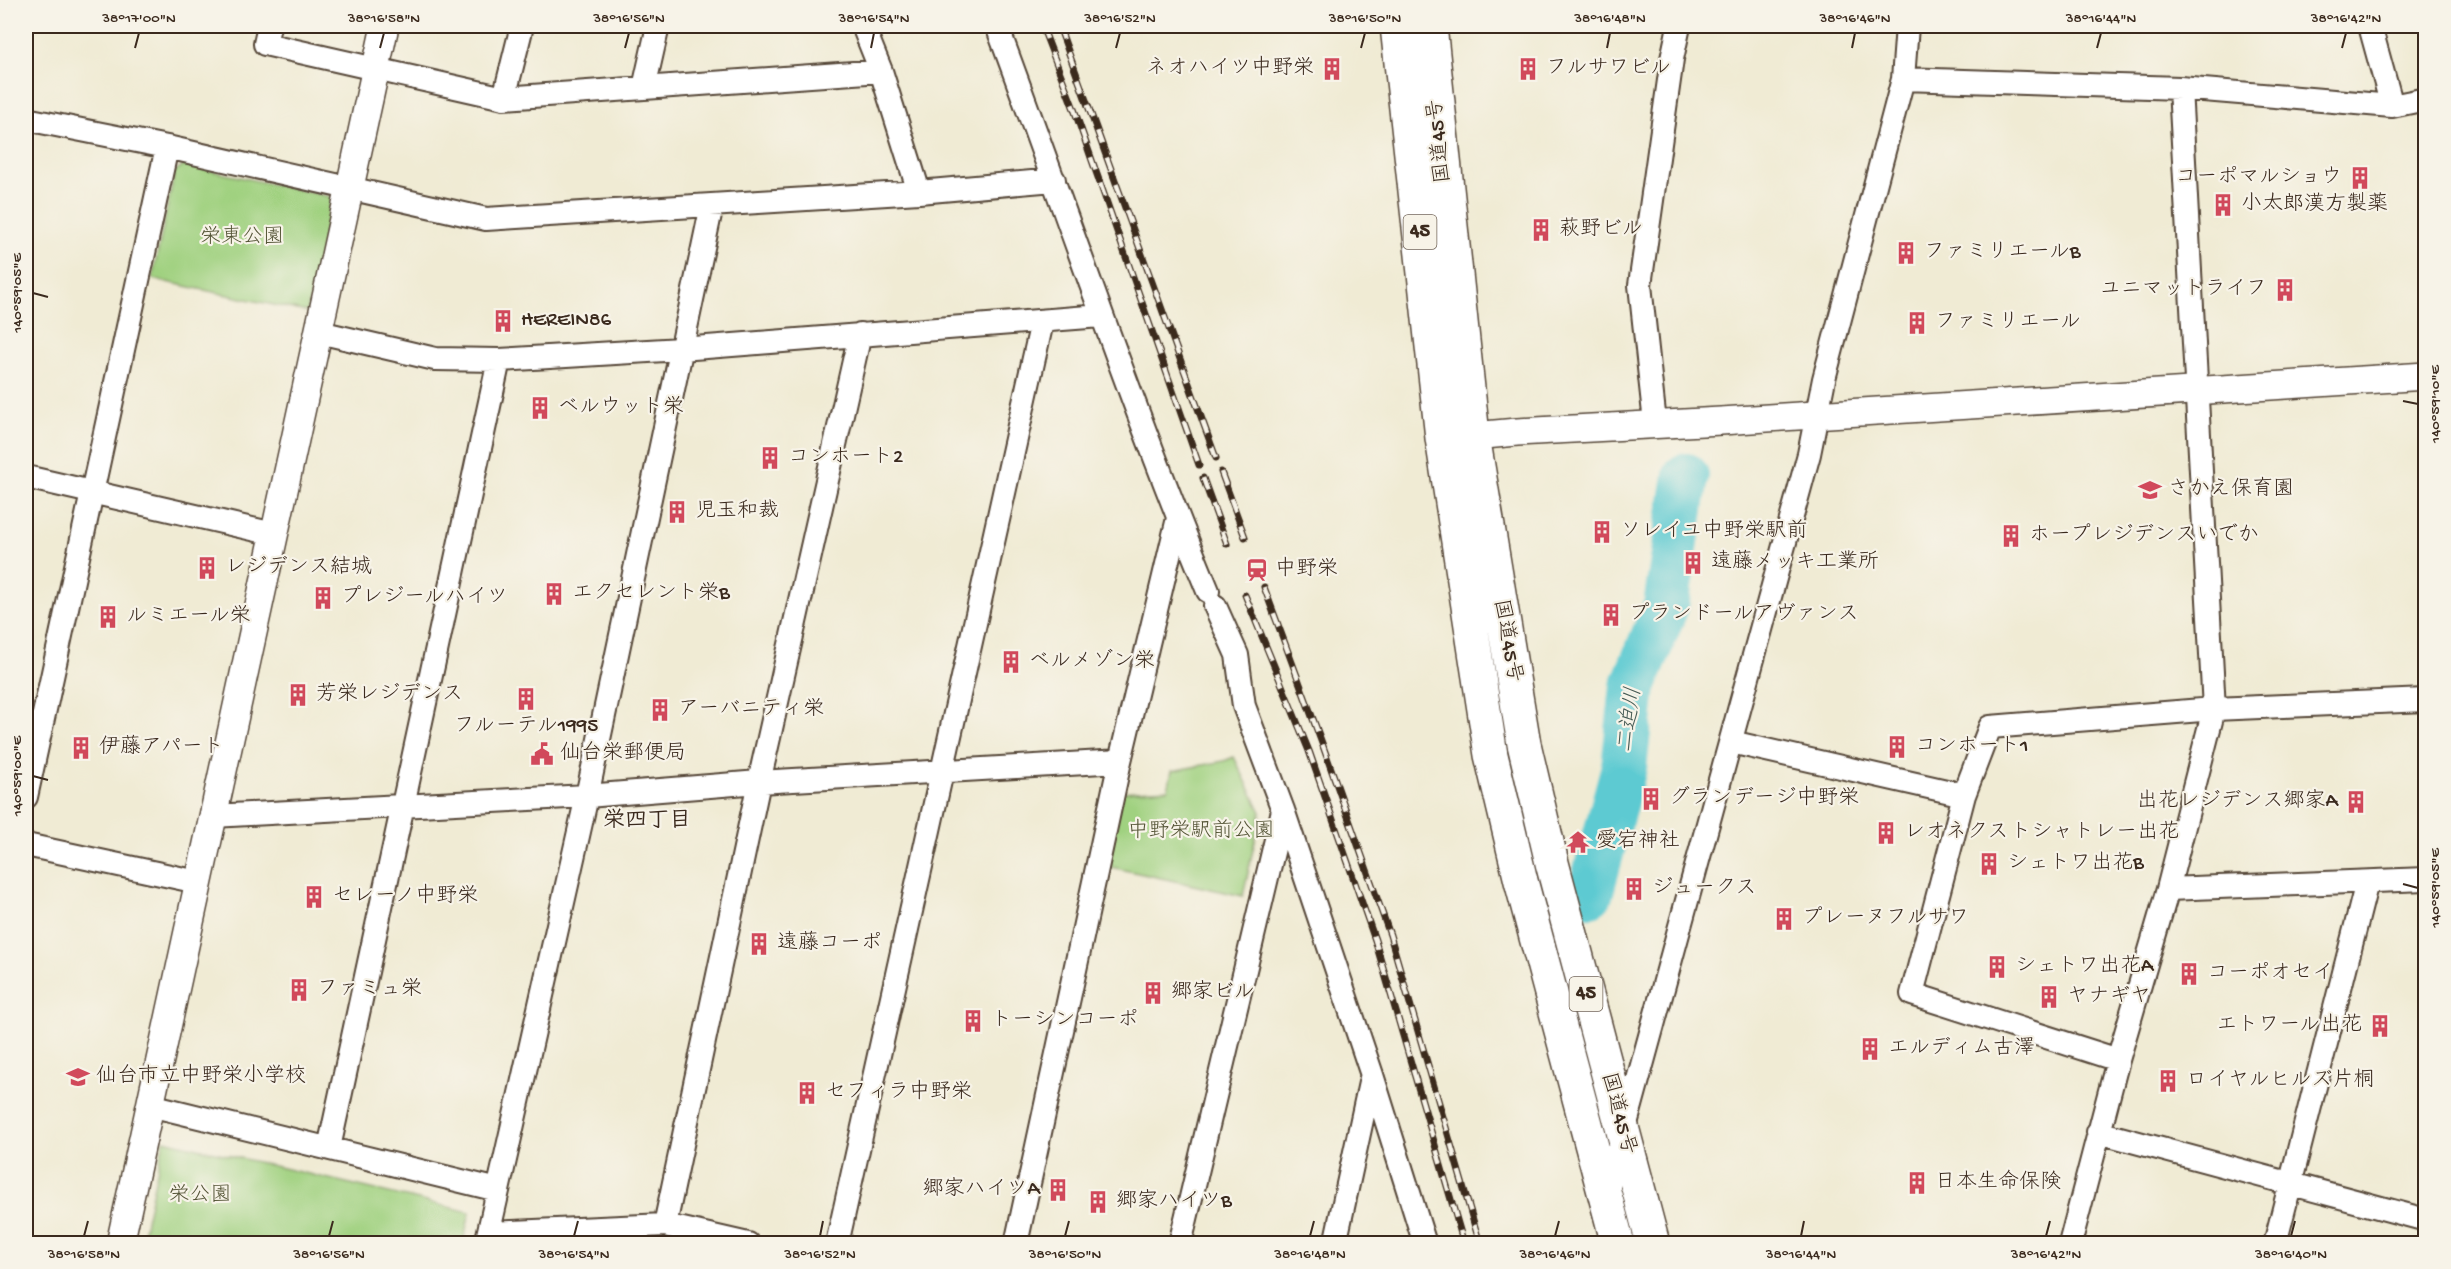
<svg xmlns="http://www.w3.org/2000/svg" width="2451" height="1269" viewBox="0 0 2451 1269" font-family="'Gochi Hand','Klee One',sans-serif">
<rect width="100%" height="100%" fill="#f7f3e8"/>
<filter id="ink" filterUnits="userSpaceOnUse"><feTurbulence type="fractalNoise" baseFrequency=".0167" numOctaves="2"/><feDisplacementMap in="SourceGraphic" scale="12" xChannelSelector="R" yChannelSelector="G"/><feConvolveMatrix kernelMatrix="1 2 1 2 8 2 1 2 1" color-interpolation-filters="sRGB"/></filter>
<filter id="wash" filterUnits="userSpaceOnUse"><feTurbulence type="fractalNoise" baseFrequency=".008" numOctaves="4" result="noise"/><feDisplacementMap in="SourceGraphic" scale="24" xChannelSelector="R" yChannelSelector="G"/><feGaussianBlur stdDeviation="1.35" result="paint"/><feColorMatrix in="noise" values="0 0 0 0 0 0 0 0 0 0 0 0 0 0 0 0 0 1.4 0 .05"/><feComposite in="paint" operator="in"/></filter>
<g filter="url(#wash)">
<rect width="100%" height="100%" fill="#f0ebd4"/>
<!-- green -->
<path fill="#a0d180" stroke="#6e7e4f" stroke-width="1.5" d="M 184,165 L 332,197 L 307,312 L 152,279 L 175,171 Z
M 1234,757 L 1261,812 L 1243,896 L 1106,866 L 1122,792 L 1168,789 L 1172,771 L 1224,761 Z
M 164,1140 L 470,1212 L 463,1243 L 141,1243 Z"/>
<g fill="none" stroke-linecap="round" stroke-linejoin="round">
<!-- river -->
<path stroke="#5dcad2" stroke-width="46" d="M 1590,894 L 1624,767 L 1633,687 L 1666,606 L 1686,476"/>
</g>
</g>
<g filter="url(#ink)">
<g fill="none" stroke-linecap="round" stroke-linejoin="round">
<!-- minor casing -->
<g stroke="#564739" stroke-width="26">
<path id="minor" d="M 269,26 L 265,44 L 504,98 L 881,71
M 863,26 L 881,71 L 919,192
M 997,26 C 1067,214 1131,405 1208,591
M 2370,26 L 2392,106
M 1903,79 L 2180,88 L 2392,106 L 2426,99
M 644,88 L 658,26
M 504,98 L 522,26
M 26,119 L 167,147 L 486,219 L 919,192 L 1054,180
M 319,332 L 435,359 L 499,360 L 681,349 L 1101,316
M 1655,423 L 1640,285 L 1672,59 L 1679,26
M 26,477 L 274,534
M 1215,606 L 1237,655 L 1244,706 L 1283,810 L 1372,1075 L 1425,1244
M 1731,742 L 1964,795
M 26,797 L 167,147
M 213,816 L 587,796 L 759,782 L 1120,761
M 26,845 L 198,882
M 2168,889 L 2426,879
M 2118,1060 L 1912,994 L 1964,795 L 1990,727 L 2214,709 L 2426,700
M 150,1105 L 498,1190
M 2098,1132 L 2426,1220
M 329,1148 L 499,360
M 1606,1197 L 1809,454 L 1824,379 L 1903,79 L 1907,26
M 665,1225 L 759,782 L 860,334
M 489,1233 L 665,1225 L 748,1244
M 486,1244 L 587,796 L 712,205
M 837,1244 L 1042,322
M 1016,1244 L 1120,761 L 1178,518
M 1180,1244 L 1283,810
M 1335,1244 L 1371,1078
M 2070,1244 L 2118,1060 L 2168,889 L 2214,709 L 2180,88
M 2275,1244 L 2367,882"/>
</g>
<!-- tertiary casing -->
<g stroke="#564739" stroke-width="30">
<path id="tertiary" d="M 1452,438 L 1517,432 L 1721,421 L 2426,376
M 120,1244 L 385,26"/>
</g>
<!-- trunk casing -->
<g stroke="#564739" stroke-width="36">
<path id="trunk" d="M 1397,26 L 1442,438 L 1491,755 L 1521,881 L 1618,1244
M 1430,26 L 1473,436 L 1524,744 L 1552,863 L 1653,1244"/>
</g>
<!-- minor -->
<use href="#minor" stroke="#fff" stroke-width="22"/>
<!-- tertiary -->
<use href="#tertiary" stroke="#fff" stroke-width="27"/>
<!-- trunk -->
<use href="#trunk" stroke="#fff" stroke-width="33"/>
<!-- rail casing -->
<g stroke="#3b2a1e" stroke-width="7">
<path id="rail" d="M 1042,26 L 1074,109 L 1199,465
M 1059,26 L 1216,458
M 1221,472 L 1245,537
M 1203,478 L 1227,544
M 1264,587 L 1323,746 L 1390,935 L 1480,1244
M 1245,595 L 1309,751 L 1375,940 L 1464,1244"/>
</g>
<!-- rail -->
<use href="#rail" stroke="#f7f3e8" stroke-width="4.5" stroke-dasharray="14" stroke-linecap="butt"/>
</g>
</g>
<!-- ticks -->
<path fill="none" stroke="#3b2a1e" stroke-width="2" d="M 135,48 L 139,33M 380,48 L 384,33M 625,48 L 629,33M 871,48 L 874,33M 1116,48 L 1120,33M 1361,48 L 1365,33M 1607,48 L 1610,33M 1852,48 L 1855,33M 2097,48 L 2101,33M 2342,48 L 2346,33M 33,293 L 48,297M 2403,401 L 2418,404M 33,776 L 48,780M 2403,884 L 2418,888M 84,1236 L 88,1221M 329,1236 L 333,1221M 574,1236 L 578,1221M 820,1236 L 823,1221M 1065,1236 L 1069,1221M 1310,1236 L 1314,1221M 1555,1236 L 1559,1221M 1801,1236 L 1804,1221M 2046,1236 L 2050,1221M 2291,1236 L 2295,1221"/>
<!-- icons -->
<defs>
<g id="building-bare" transform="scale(1.8)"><path d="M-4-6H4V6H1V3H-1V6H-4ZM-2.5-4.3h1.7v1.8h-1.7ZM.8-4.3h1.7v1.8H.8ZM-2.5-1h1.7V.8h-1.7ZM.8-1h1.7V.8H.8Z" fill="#d1495b" stroke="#f7f3e8" stroke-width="2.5" paint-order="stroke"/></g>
<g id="school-bare" transform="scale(1.8)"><path d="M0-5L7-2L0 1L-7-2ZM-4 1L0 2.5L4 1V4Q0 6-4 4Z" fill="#d1495b" stroke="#f7f3e8" stroke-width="2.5" paint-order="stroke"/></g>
<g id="station-bare" transform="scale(1.8)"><path d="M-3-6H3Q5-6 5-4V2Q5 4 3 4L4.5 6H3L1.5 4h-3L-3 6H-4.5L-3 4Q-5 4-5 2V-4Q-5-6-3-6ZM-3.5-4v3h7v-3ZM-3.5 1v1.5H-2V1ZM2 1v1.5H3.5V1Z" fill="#d1495b" stroke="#f7f3e8" stroke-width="2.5" paint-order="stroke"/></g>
<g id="civic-bare" transform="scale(1.8)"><path d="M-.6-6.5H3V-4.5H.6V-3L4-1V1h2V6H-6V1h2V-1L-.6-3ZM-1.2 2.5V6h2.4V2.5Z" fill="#d1495b" stroke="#f7f3e8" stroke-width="2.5" paint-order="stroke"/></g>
<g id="temple-bare" transform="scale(1.8)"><path d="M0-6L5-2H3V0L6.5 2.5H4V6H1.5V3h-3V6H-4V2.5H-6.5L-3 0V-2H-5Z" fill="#d1495b" stroke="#f7f3e8" stroke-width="2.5" paint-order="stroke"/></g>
</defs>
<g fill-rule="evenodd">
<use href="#building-bare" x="1332" y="69"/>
<use href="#building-bare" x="1528" y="69"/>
<use href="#building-bare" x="2360" y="178"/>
<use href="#building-bare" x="2223" y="205"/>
<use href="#building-bare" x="1541" y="230"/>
<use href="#building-bare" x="1906" y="253"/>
<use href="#building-bare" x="2285" y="290"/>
<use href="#building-bare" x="503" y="321"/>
<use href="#building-bare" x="1917" y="323"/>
<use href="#building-bare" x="540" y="408"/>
<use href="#building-bare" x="770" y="458"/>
<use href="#school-bare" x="2150" y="490"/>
<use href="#building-bare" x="677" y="512"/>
<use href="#building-bare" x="1602" y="532"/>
<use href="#building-bare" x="2011" y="536"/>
<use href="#building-bare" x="1693" y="563"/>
<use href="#building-bare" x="207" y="568"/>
<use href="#station-bare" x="1257" y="570"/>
<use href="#building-bare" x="554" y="594"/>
<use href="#building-bare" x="323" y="598"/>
<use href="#building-bare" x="1611" y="615"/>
<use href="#building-bare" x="108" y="617"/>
<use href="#building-bare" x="1011" y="662"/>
<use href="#building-bare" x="298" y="695"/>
<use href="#building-bare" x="526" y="699"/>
<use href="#building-bare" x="660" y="710"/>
<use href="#building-bare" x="1897" y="747"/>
<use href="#building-bare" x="81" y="748"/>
<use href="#civic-bare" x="542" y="754"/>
<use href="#building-bare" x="1651" y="799"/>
<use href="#building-bare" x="2356" y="802"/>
<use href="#building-bare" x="1886" y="833"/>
<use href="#temple-bare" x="1578" y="842"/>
<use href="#building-bare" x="1989" y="864"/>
<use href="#building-bare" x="1634" y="889"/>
<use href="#building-bare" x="314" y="897"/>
<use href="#building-bare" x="1784" y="919"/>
<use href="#building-bare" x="759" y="944"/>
<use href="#building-bare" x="1997" y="967"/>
<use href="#building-bare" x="2189" y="974"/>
<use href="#building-bare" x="299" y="990"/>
<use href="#building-bare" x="1153" y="993"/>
<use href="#building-bare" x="2049" y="997"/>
<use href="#building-bare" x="973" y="1021"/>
<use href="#building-bare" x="2380" y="1026"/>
<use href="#building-bare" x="1870" y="1049"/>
<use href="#school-bare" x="78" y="1077"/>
<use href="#building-bare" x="2168" y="1081"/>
<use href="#building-bare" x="807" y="1093"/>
<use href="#building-bare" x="1917" y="1183"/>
<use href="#building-bare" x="1058" y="1190"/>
<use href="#building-bare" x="1098" y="1202"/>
</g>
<g text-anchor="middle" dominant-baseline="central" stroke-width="4.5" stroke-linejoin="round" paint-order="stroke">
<!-- shield labels -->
<g fill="#f7f3e8" stroke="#73665b" stroke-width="1.5">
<rect x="1403.5" y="215" width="33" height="34" rx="4.5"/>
<rect x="1569.5" y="977" width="33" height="34" rx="4.5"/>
</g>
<g font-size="20" font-weight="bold" fill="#3b2a1e">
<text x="1420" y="232">45</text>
<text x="1586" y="994">45</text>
</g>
<!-- poi labels -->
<g font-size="21" fill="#3b2a1e" stroke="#f7f3e8" text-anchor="start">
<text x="1314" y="69" text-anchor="end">ネオハイツ中野栄</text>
<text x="1546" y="69">フルサワビル</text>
<text x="2342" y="178" text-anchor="end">コーポマルショウ</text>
<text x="2241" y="205">小太郎漢方製薬</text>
<text x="1559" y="230">萩野ビル</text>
<text x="1924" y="253">ファミリエールB</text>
<text x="2267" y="290" text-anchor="end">ユニマットライフ</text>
<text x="521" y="321">HEREIN86</text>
<text x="1935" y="323">ファミリエール</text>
<text x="558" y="408">ベルウット栄</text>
<text x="788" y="458">コンホート2</text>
<text x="2168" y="490">さかえ保育園</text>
<text x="695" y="512">児玉和裁</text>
<text x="1620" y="532">ソレイユ中野栄駅前</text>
<text x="2029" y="536">ホープレジデンスいでか</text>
<text x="1711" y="563">遠藤メッキ工業所</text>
<text x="225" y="568">レジデンス結城</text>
<text x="1275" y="570">中野栄</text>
<text x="572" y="594">エクセレント栄B</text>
<text x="341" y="598">プレジールハイツ</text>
<text x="1629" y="615">プランドールアヴァンス</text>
<text x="126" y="617">ルミエール栄</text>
<text x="1029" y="662">ベルメゾン栄</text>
<text x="316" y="695">芳栄レジデンス</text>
<text x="678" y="710">アーバニティ栄</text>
<text x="526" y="727" text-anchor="middle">フルーテル1995</text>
<text x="1915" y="747">コンホート1</text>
<text x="99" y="748">伊藤アパート</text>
<text x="560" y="754">仙台栄郵便局</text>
<text x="1669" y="799">グランデージ中野栄</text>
<text x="2338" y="802" text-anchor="end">出花レジデンス郷家A</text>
<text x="1904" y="833">レオネクストシャトレー出花</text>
<text x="1596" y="842">愛宕神社</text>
<text x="2007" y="864">シェトワ出花B</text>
<text x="1652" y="889">ジュークス</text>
<text x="332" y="897">セレーノ中野栄</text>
<text x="1802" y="919">プレーヌフルサワ</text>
<text x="777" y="944">遠藤コーポ</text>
<text x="2015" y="967">シェトワ出花A</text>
<text x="2207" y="974">コーポオセイ</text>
<text x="317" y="990">ファミュ栄</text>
<text x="1171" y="993">郷家ビル</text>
<text x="2067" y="997">ヤナギヤ</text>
<text x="991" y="1021">トーシンコーポ</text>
<text x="2362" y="1026" text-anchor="end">エトワール出花</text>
<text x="1888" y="1049">エルディム古澤</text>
<text x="96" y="1077">仙台市立中野栄小学校</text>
<text x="2186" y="1081">ロイヤルヒルズ片桐</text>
<text x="825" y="1093">セフィラ中野栄</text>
<text x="1935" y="1183">日本生命保険</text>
<text x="1040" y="1190" text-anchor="end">郷家ハイツA</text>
<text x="1116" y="1202">郷家ハイツB</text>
</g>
<!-- street labels -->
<g font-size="21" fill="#3b2a1e" stroke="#f7f3e8">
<text transform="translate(1441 141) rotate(-96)">国道45号</text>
<text transform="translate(1506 641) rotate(80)">国道45号</text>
<text transform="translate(1617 1114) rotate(75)">国道45号</text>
</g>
<!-- park labels -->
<g font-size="21" fill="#545436" stroke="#f7f3e8">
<text x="242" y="238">栄東公園</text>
<text x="1201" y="832">中野栄駅前公園</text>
<text x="200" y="1196">栄公園</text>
</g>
<!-- water labels -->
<g font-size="22" font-style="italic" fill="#455a54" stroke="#f7f3e8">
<text transform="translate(1631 720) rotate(-82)">二迫川</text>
</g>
<!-- neighbourhood labels -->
<g font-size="22" font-weight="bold" fill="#3b2a1e" stroke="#f7f3e8">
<text x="647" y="822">栄四丁目</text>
</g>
</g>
<!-- margin -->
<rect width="2451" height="1269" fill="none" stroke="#f7f3e8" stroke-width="66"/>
<rect x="33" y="33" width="2385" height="1203" fill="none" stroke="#3b2a1e" stroke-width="2"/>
<g font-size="15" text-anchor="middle" fill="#3b2a1e">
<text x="139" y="22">38°17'00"N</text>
<text x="384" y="22">38°16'58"N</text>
<text x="629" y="22">38°16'56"N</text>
<text x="874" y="22">38°16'54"N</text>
<text x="1120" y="22">38°16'52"N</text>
<text x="1365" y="22">38°16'50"N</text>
<text x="1610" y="22">38°16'48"N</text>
<text x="1855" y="22">38°16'46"N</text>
<text x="2101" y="22">38°16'44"N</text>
<text x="2346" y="22">38°16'42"N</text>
<text transform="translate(16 293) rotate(-90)" y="5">140°59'05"E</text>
<text transform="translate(2434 404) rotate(-90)" y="5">140°59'10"E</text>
<text transform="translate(16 776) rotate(-90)" y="5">140°59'00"E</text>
<text transform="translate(2434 888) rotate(-90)" y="5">140°59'05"E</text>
<text x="84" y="1258">38°16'58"N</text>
<text x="329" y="1258">38°16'56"N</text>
<text x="574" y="1258">38°16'54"N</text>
<text x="820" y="1258">38°16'52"N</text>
<text x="1065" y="1258">38°16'50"N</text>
<text x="1310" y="1258">38°16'48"N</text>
<text x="1555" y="1258">38°16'46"N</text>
<text x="1801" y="1258">38°16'44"N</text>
<text x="2046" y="1258">38°16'42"N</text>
<text x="2291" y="1258">38°16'40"N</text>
</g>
</svg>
